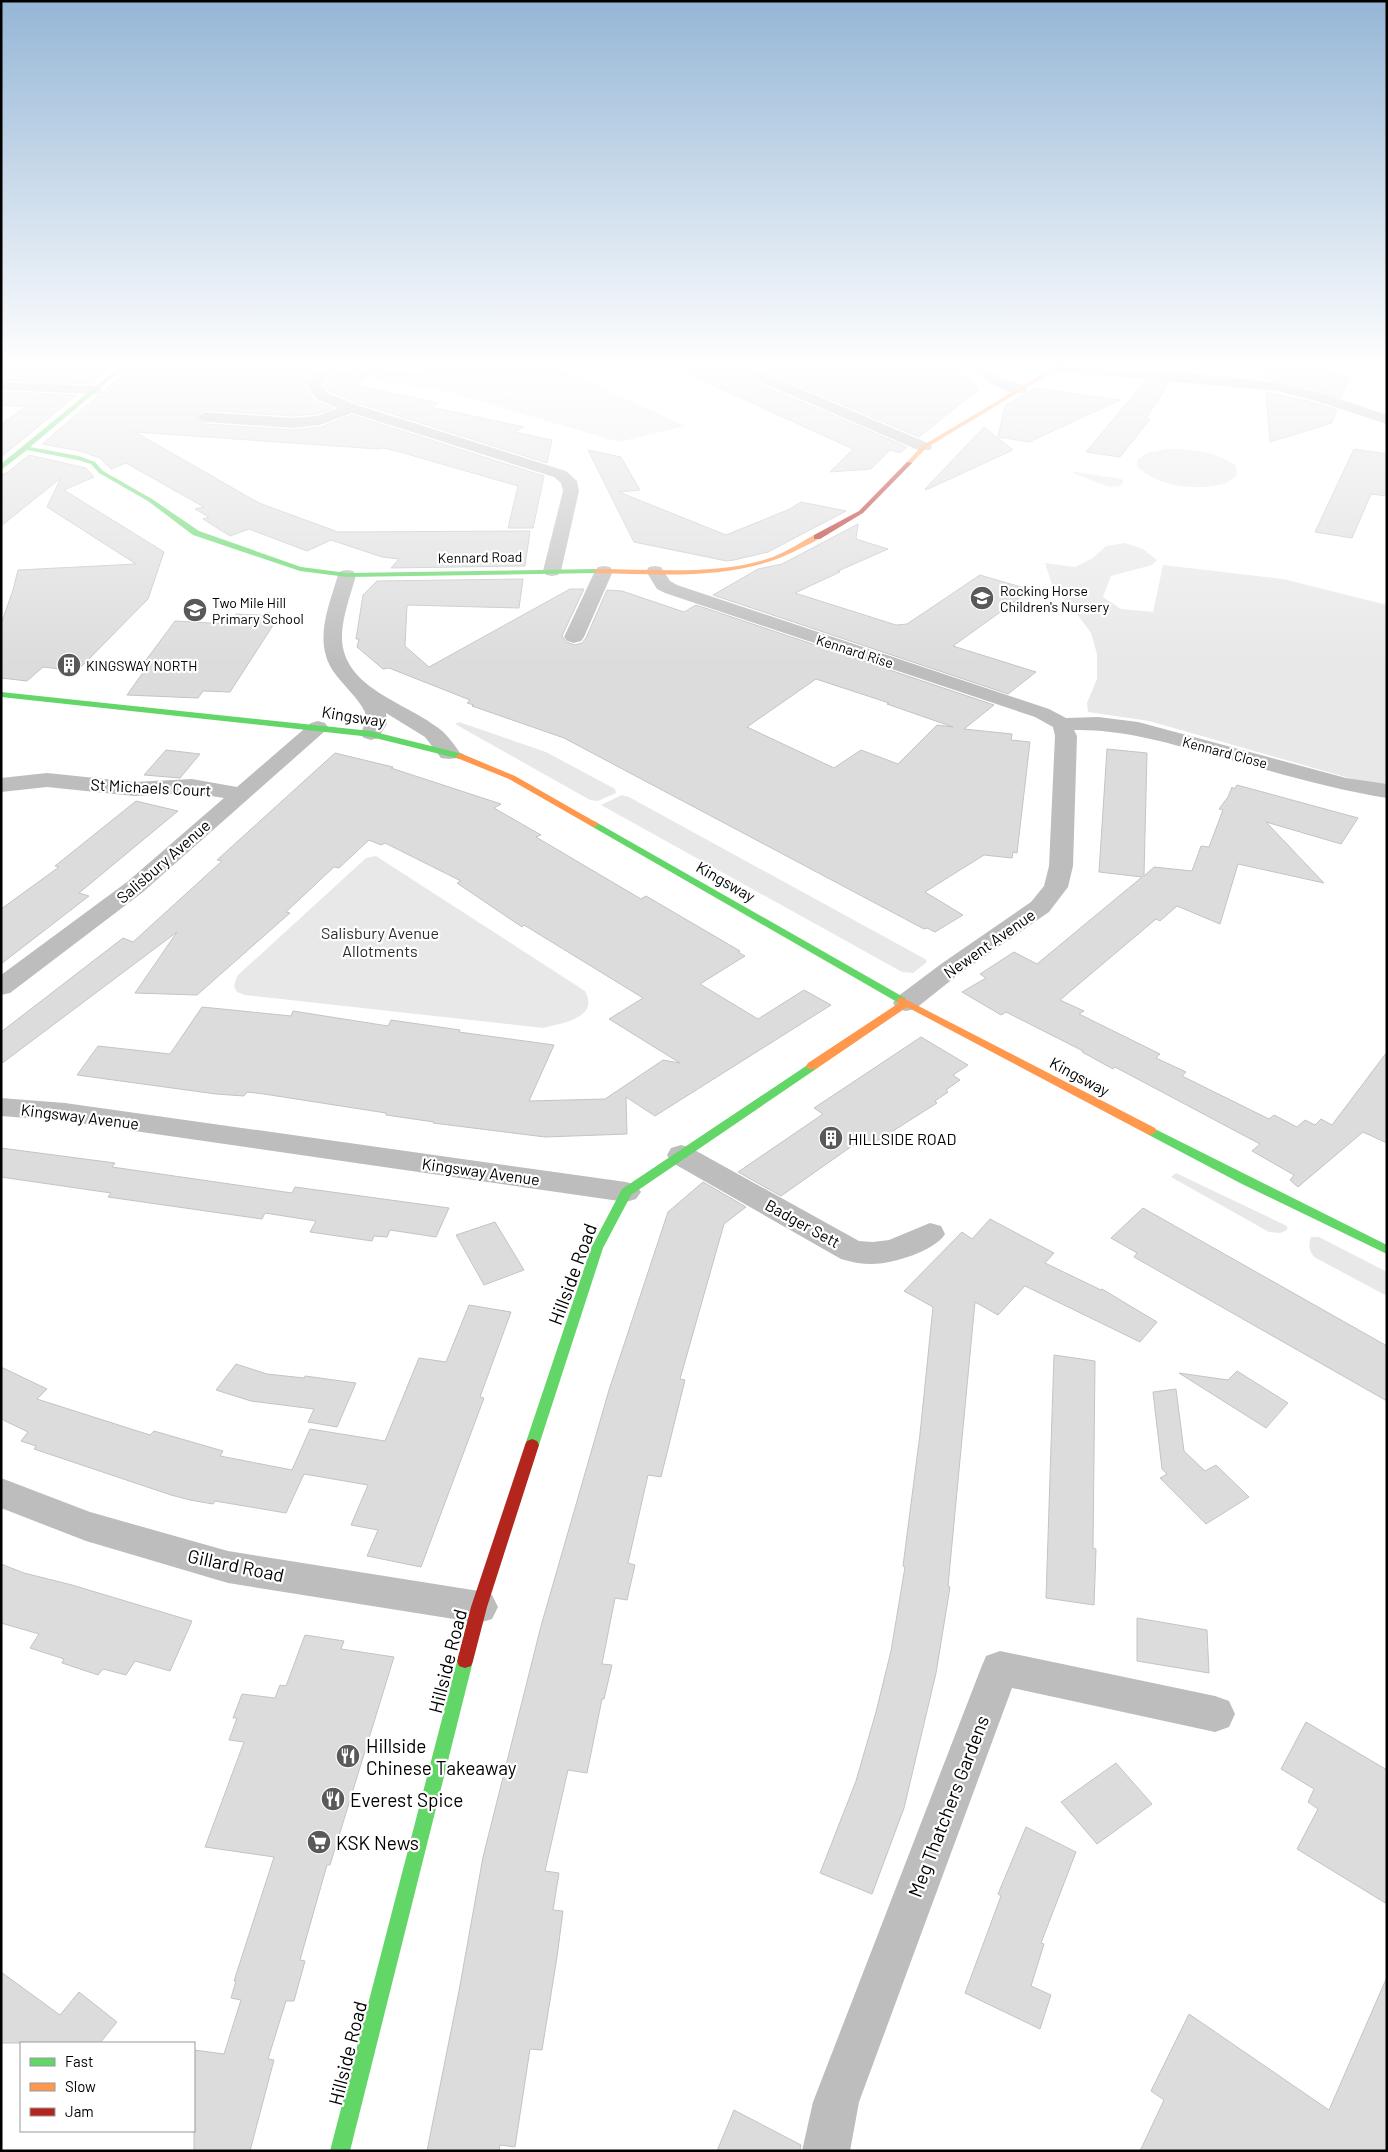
<svg xmlns="http://www.w3.org/2000/svg" width="1388" height="2152" viewBox="0 0 1388 2152" font-family="Barlow,sans-serif">
<rect width="100%" height="100%" fill="#fff"/>
<!-- green -->
<path fill="#e8e8e8" d="M 355,364 L 419,373 L 437,364 L 551,364 L 685,426 L 619,442 L 442,390 L 369,379 L 375,375 L 345,371 Z
M 1166,449 C 1192,449 1215,451 1236,466 L 1237,475 C 1233,478 1228,482 1224,484 C 1197,491 1157,487 1137,466 L 1138,459 L 1147,453 Z
M 1075,472 L 1122,479 L 1123,482 L 1120,486 L 1109,487 L 1073,473 Z
M 1125,543 L 1143,549 L 1157,560 L 1152,565 L 1111,576 L 1103,597 L 1121,609 L 1153,612 L 1163,565 L 1283,579 L 1387,605 L 1387,785 L 1356,780 L 1149,721 L 1088,712 L 1087,703 L 1097,679 L 1097,654 L 1091,633 L 1074,610 L 1053,588 L 1045,563 L 1075,567 L 1093,558 L 1106,546 Z
M 459,722 L 546,752 L 615,789 L 616,793 L 598,801 L 590,800 L 455,724 Z
M 622,795 L 629,797 L 925,959 L 927,962 L 913,973 L 902,972 L 601,805 Z
M 376,856 L 585,991 C 600,1018 562,1023 543,1028 L 245,995 L 237,992 L 234,986 L 237,976 L 366,858 Z
M 1176,1173 L 1287,1226 L 1287,1230 L 1280,1233 L 1269,1232 L 1171,1177 Z
M 1311,1237 L 1319,1237 L 1387,1272 L 1387,1296 L 1314,1257 C 1309,1250 1308,1246 1311,1237 Z"/>
<!-- building -->
<path fill="#dcdcdc" stroke="#c4c4c4" fill-rule="evenodd" d="M 1,364 L 115,364 L 91,384 L 1,380 Z
M 135,364 L 320,364 L 312,369 L 318,370 L 305,385 L 315,401 L 333,408 L 317,414 L 293,416 L 206,410 L 200,413 L 197,418 L 206,424 L 293,430 L 321,427 L 352,415 L 544,476 L 533,528 L 508,528 L 518,486 L 393,450 L 382,448 L 378,449 L 135,432 L 259,503 L 338,532 L 530,531 L 525,566 L 391,568 L 399,559 L 382,557 L 331,540 L 307,551 L 249,529 L 230,536 L 203,519 L 209,517 L 195,509 L 204,507 L 126,463 L 111,469 L 100,458 L 80,451 L 42,444 Z
M 666,364 L 722,364 L 725,369 L 907,447 L 900,453 L 890,450 L 871,469 L 830,472 L 853,449 Z
M 746,364 L 952,364 L 958,372 L 962,372 L 979,389 L 919,437 Z
M 1160,364 L 1179,364 L 1182,366 L 1179,371 L 1155,369 Z
M 1272,364 L 1305,364 L 1354,379 L 1347,382 L 1341,398 L 1306,387 L 1265,379 L 1264,373 Z
M 337,372 L 369,375 L 355,385 L 438,403 L 431,407 L 524,427 L 514,432 L 552,440 L 547,463 L 358,403 L 328,391 L 323,384 Z
M 1145,381 L 1170,383 L 1146,418 L 1150,419 L 1120,457 L 1086,452 Z
M 1035,388 L 1120,400 L 1029,442 L 998,437 L 1005,406 Z
M 1,392 L 77,395 L 1,457 L 1,424 L 25,407 L 1,405 Z
M 1266,392 L 1312,402 L 1337,410 L 1332,423 L 1270,442 Z
M 984,427 L 1013,450 L 926,490 L 925,489 Z
M 1354,449 L 1387,454 L 1387,496 L 1371,494 L 1352,538 L 1315,532 Z
M 588,450 L 621,457 L 640,490 L 619,492 L 726,535 L 790,509 L 801,502 L 846,511 L 768,552 L 734,560 L 727,561 L 634,542 Z
M 29,455 L 86,468 L 94,477 L 64,490 L 164,552 L 148,599 L 77,671 L 43,667 L 27,681 L 1,678 L 1,624 L 13,590 L 18,570 L 136,564 L 47,507 L 61,478 L 1,526 L 1,475 L 8,472 Z
M 858,524 L 856,539 L 888,549 L 838,571 L 840,572 L 795,593 L 896,625 L 907,624 L 980,575 L 1031,590 L 953,646 L 1036,672 L 1008,694 L 713,595 L 758,569 L 782,564 Z
M 523,579 L 519,608 L 407,605 L 405,646 L 429,667 L 570,589 L 584,589 L 562,636 L 566,642 L 575,645 L 582,643 L 586,638 L 607,590 L 622,591 L 684,612 L 696,605 L 994,705 L 964,729 L 1012,734 L 1011,740 L 1030,742 L 1017,853 L 1013,852 L 1012,858 L 984,855 L 925,892 L 963,915 L 935,932 L 927,928 L 924,929 L 564,738 L 472,706 L 474,705 L 467,703 L 470,700 L 389,668 L 383,669 L 357,647 L 359,639 L 356,639 L 363,595 L 377,581 ZM 816,679 L 889,703 L 887,704 L 953,727 L 937,725 L 898,764 L 861,750 L 834,768 L 747,727 Z
M 236,614 L 279,616 L 230,692 L 203,691 L 198,698 L 127,695 L 144,671 L 138,671 L 175,621 L 229,624 Z
M 1107,749 L 1147,753 L 1144,876 L 1154,867 L 1192,871 L 1201,846 L 1209,847 L 1223,810 L 1219,809 L 1228,797 L 1232,787 L 1234,789 L 1237,785 L 1358,818 L 1341,844 L 1266,822 L 1324,883 L 1238,864 L 1220,924 L 1177,906 L 1160,921 L 1156,919 L 1060,1000 L 1084,1011 L 1079,1014 L 1160,1054 L 1156,1058 L 1186,1072 L 1182,1076 L 1269,1119 L 1274,1115 L 1297,1127 L 1305,1120 L 1315,1125 L 1321,1119 L 1332,1125 L 1387,1052 L 1387,1143 L 1363,1132 L 1298,1187 L 1290,1180 L 1294,1175 L 1252,1151 L 1260,1144 L 1115,1067 L 1113,1069 L 1082,1052 L 1083,1051 L 1006,1012 L 1001,1015 L 962,992 L 986,978 L 980,974 L 1014,952 L 1037,964 L 1142,877 L 1099,872 Z
M 166,750 L 200,754 L 180,778 L 144,775 Z
M 335,753 L 393,767 L 391,768 L 501,804 L 494,808 L 541,835 L 536,837 L 641,899 L 646,896 L 740,951 L 738,952 L 745,956 L 700,984 L 758,1019 L 804,990 L 831,1005 L 655,1116 L 626,1097 L 627,1134 L 545,1137 L 433,1123 L 434,1122 L 386,1115 L 386,1113 L 264,1094 L 247,1092 L 244,1096 L 216,1094 L 77,1075 L 98,1046 L 170,1054 L 202,1007 L 291,1016 L 293,1011 L 388,1026 L 391,1020 L 460,1030 L 459,1032 L 554,1045 L 529,1101 L 605,1099 L 663,1060 L 680,1063 L 609,1019 L 643,998 L 524,925 L 522,927 L 457,883 L 461,881 L 385,843 L 381,845 L 369,840 L 339,868 L 334,867 L 286,912 L 290,913 L 197,995 L 135,993 L 177,932 L 1,1064 L 1,1032 L 123,938 L 133,942 L 222,861 L 217,860 Z
M 136,801 L 178,811 L 79,893 L 89,896 L 1,964 L 1,909 L 59,867 L 55,866 Z
M 921,1037 L 968,1065 L 953,1075 L 960,1080 L 946,1090 L 948,1092 L 935,1101 L 937,1103 L 871,1145 L 862,1139 L 781,1196 L 738,1172 L 823,1114 L 814,1108 Z
M 1,1148 L 115,1163 L 112,1167 L 292,1193 L 295,1187 L 449,1208 L 436,1237 L 390,1230 L 387,1237 L 374,1236 L 372,1241 L 310,1232 L 316,1221 L 265,1213 L 262,1219 L 108,1197 L 111,1193 L 1,1177 Z
M 703,1182 L 746,1207 L 724,1224 L 680,1379 L 685,1380 L 661,1477 L 648,1475 L 628,1563 L 635,1565 L 627,1600 L 615,1598 L 602,1664 L 612,1665 L 604,1699 L 602,1699 L 587,1773 L 568,1770 L 545,1871 L 559,1873 L 553,1910 L 563,1911 L 557,1957 L 542,2050 L 530,2049 L 515,2147 L 500,2145 L 499,2151 L 427,2151 L 459,1991 L 483,1857 L 541,1626 L 609,1390 L 668,1212 Z
M 1143,1208 L 1387,1346 L 1387,1401 L 1134,1257 L 1137,1253 L 1111,1238 Z
M 990,1219 L 1054,1253 L 1045,1263 L 1101,1290 L 1102,1289 L 1157,1322 L 1140,1342 L 1025,1286 L 998,1315 L 975,1302 L 948,1586 L 950,1587 L 936,1673 L 904,1808 L 872,1894 L 820,1873 L 856,1781 L 876,1712 L 891,1651 L 905,1567 L 903,1566 L 920,1434 L 933,1307 L 904,1291 L 962,1232 L 972,1239 Z
M 495,1222 L 524,1270 L 484,1285 L 456,1235 Z
M 469,1305 L 511,1312 L 480,1397 L 484,1398 L 421,1567 L 367,1556 L 378,1530 L 351,1525 L 368,1485 L 304,1474 L 286,1513 L 215,1501 L 213,1504 L 190,1500 L 171,1495 L 34,1449 L 36,1446 L 21,1441 L 28,1432 L 1,1419 L 1,1367 L 47,1389 L 37,1399 L 150,1435 L 154,1431 L 223,1451 L 220,1456 L 292,1470 L 310,1429 L 385,1441 L 419,1358 L 446,1362 Z
M 1054,1355 L 1095,1361 L 1093,1548 L 1096,1549 L 1094,1605 L 1046,1598 Z
M 236,1364 L 267,1374 L 304,1378 L 305,1376 L 356,1383 L 337,1427 L 308,1422 L 314,1409 L 251,1401 L 216,1390 Z
M 1237,1371 L 1288,1403 L 1266,1428 L 1179,1373 L 1228,1380 Z
M 1176,1389 L 1184,1451 L 1205,1471 L 1216,1465 L 1249,1497 L 1206,1524 L 1160,1478 L 1167,1474 L 1162,1469 L 1153,1392 Z
M 1,1564 L 24,1573 L 72,1585 L 192,1621 L 170,1671 L 135,1661 L 126,1675 L 103,1669 L 98,1675 L 62,1663 L 64,1659 L 30,1648 L 39,1634 L 1,1623 Z
M 1137,1618 L 1207,1630 L 1209,1673 L 1137,1661 Z
M 305,1635 L 344,1641 L 341,1649 L 394,1657 L 330,1865 L 327,1865 L 300,1960 L 305,1961 L 294,2001 L 286,2001 L 268,2059 L 274,2060 L 250,2151 L 194,2151 L 194,2050 L 224,2054 L 241,2000 L 231,1998 L 236,1981 L 234,1981 L 274,1857 L 205,1847 L 244,1742 L 229,1740 L 237,1718 L 233,1718 L 242,1694 L 275,1698 L 280,1685 L 286,1686 Z
M 1306,1722 L 1387,1770 L 1387,1904 L 1297,1849 L 1318,1809 L 1308,1802 L 1314,1789 L 1281,1769 Z
M 1116,1763 L 1152,1804 L 1097,1844 L 1061,1802 Z
M 1026,1827 L 1076,1852 L 1041,1943 L 1044,1944 L 1031,1986 L 1051,1995 L 1040,2029 L 965,1993 L 1001,1896 L 998,1894 Z
M 1,1972 L 60,2015 L 79,1992 L 117,2022 L 100,2043 L 1,2043 Z
M 1387,1977 L 1387,2151 L 1140,2151 L 1164,2100 L 1151,2091 L 1189,2014 L 1329,2110 Z
M 734,2110 L 801,2145 L 800,2151 L 717,2151 Z"/>
<g fill="none" stroke-linecap="round" stroke-linejoin="round">
<!-- street -->
<path fill="#bdbdbd" fill-rule="evenodd" d="M 325,364 L 342,364 L 321,384 L 327,393 L 357,405 L 566,471 L 577,481 L 579,491 L 561,571 L 558,575 L 552,576 L 546,575 L 543,571 L 563,491 L 561,483 L 554,477 L 352,413 L 320,425 L 293,428 L 206,422 L 201,420 L 198,417 L 201,414 L 206,412 L 293,418 L 317,416 L 338,408 L 316,399 L 307,384 Z
M 724,364 L 742,364 L 930,444 L 932,447 L 930,450 L 918,450 L 726,367 Z
M 969,364 L 983,364 L 990,371 L 1001,378 L 1026,386 L 1028,389 L 1026,392 C 1007,397 979,379 969,364 Z
M 1056,364 C 1129,372 1204,371 1277,383 C 1315,389 1351,403 1387,415 L 1387,424 L 1313,400 L 1277,391 L 1051,371 L 1049,368 L 1051,365 Z
M 1,382 L 95,386 L 100,387 L 102,390 L 100,393 L 95,394 L 1,390 Z
M 604,566 L 610,567 L 613,571 L 584,637 L 581,641 L 574,643 L 567,641 L 564,637 L 595,571 L 598,567 Z
M 655,566 L 661,567 L 670,581 L 677,585 L 1049,709 L 1066,718 L 1098,717 L 1138,722 L 1346,778 L 1387,784 L 1387,798 C 1326,788 1268,770 1209,754 C 1164,742 1121,729 1074,730 L 1077,736 L 1073,866 L 1068,887 L 1049,912 L 959,974 L 915,1009 L 906,1011 L 897,1009 L 893,1003 L 897,997 L 941,964 L 1031,902 L 1044,886 L 1049,866 L 1055,736 L 1053,727 L 1035,717 L 665,593 L 657,589 L 646,571 L 649,567 Z
M 347,570 L 353,571 L 356,575 C 351,594 343,614 342,634 C 340,687 403,701 437,727 C 446,733 454,744 460,753 L 457,758 L 449,759 L 441,758 L 425,737 L 386,713 L 387,724 L 378,738 L 371,740 L 364,738 L 360,734 L 366,722 L 365,712 C 358,698 346,688 336,675 C 312,644 328,609 338,575 L 341,571 Z
M 318,721 L 325,723 L 328,727 L 325,731 L 143,892 L 10,993 L 1,995 L 1,975 L 127,882 L 224,798 L 192,793 L 134,796 L 47,787 L 1,792 L 1,778 L 47,773 L 134,782 L 192,779 L 237,787 L 311,723 Z
M 1,1098 L 65,1103 L 626,1182 L 636,1185 L 641,1192 L 636,1199 L 626,1202 L 65,1121 L 1,1116 Z
M 681,1145 L 691,1148 L 859,1241 L 873,1242 L 889,1240 L 930,1223 L 941,1226 L 945,1234 C 935,1251 892,1264 872,1264 C 861,1264 851,1262 841,1259 L 671,1162 L 667,1155 L 671,1148 Z
M 1,1478 L 90,1512 L 228,1551 L 479,1591 L 492,1595 L 498,1607 L 492,1619 L 479,1623 L 228,1583 L 86,1541 L 1,1508 Z
M 1000,1651 L 1215,1696 L 1229,1701 L 1235,1714 L 1229,1727 L 1215,1732 L 1012,1688 L 859,2102 L 850,2151 L 802,2151 L 813,2102 L 981,1668 L 986,1656 Z"/>
<!-- fast -->
<path fill="#63d668" fill-rule="evenodd" d="M 123,364 L 129,364 L 30,447 L 79,456 L 95,462 L 103,471 L 152,499 L 199,531 L 301,567 L 347,573 L 597,569 L 601,571 L 597,573 L 347,577 L 300,571 L 193,535 L 148,501 L 99,473 L 91,464 L 78,460 L 27,450 L 1,470 L 1,464 Z
M 1,692 L 371,731 L 463,754 L 464,756 L 460,759 L 371,737 L 1,697 Z
M 594,821 L 905,998 L 906,1000 L 901,1003 L 897,1002 L 591,826 L 589,824 Z
M 812,1062 L 816,1063 L 818,1066 L 816,1069 L 631,1195 L 603,1248 L 539,1445 L 537,1449 L 532,1451 L 527,1449 L 525,1445 L 591,1248 L 622,1189 Z
M 1151,1127 L 1387,1245 L 1387,1254 L 1240,1183 L 1147,1134 L 1145,1131 Z
M 465,1654 L 471,1656 L 473,1661 L 350,2151 L 330,2151 L 457,1661 L 459,1656 Z"/>
<!-- slow -->
<path fill="#ff974d" fill-rule="evenodd" d="M 1059,364 L 1066,364 L 926,448 L 911,464 L 906,463 L 922,446 Z
M 814,535 L 821,537 C 815,542 807,545 801,548 C 739,582 664,574 597,573 L 593,571 L 597,569 C 653,569 720,576 773,557 C 788,551 801,542 814,535 Z
M 460,753 L 515,776 L 599,824 L 594,827 L 591,826 L 509,779 L 457,758 L 456,756 Z
M 901,997 L 1155,1128 L 1157,1131 L 1151,1135 L 1147,1134 L 907,1007 L 816,1069 L 808,1069 L 806,1066 L 808,1063 L 899,1003 L 896,1000 Z"/>
<!-- jam -->
<path fill="#b3261e" fill-rule="evenodd" d="M 907,462 L 912,463 L 863,513 L 820,539 L 814,539 L 814,535 L 859,511 Z
M 532,1439 L 537,1441 L 539,1445 L 487,1607 L 473,1661 L 471,1666 L 465,1668 L 459,1666 L 457,1661 L 471,1607 L 525,1445 L 527,1441 Z"/>
</g>
<!-- sky -->
<linearGradient id="sky" x2="0" y2="1"><stop stop-color="#95b6d6"/><stop offset="0.55" stop-color="#fff"/><stop offset="1" stop-color="#fff" stop-opacity="0"/></linearGradient>
<rect width="1388" height="665" fill="url(#sky)"/>
<!-- icons -->
<defs>
<g id="school-disc" transform="scale(1.25)"><circle r="9.5" fill="#595959" stroke="#fff"/><path d="M0-5L7-2L0 1L-7-2ZM-4 1L0 2.5L4 1V4Q0 6-4 4Z" fill="#fff"/></g>
<g id="building-disc" transform="scale(1.25)"><circle r="9.5" fill="#595959" stroke="#fff"/><path d="M-4-6H4V6H1V3H-1V6H-4ZM-2.5-4.3h1.7v1.8h-1.7ZM.8-4.3h1.7v1.8H.8ZM-2.5-1h1.7V.8h-1.7ZM.8-1h1.7V.8H.8Z" fill="#fff"/></g>
<g id="restaurant-disc" transform="scale(1.25)"><circle r="9.5" fill="#595959" stroke="#fff"/><path d="M-5-6h1v4h1v-4h1v4h1v-4h1v5L-1.5 .5V6h-2V.5L-5-1ZM5-6V6H3V1.5H1.5Q1.5-4 5-6Z" fill="#fff"/></g>
<g id="supermarket-disc" transform="scale(1.25)"><circle r="9.5" fill="#595959" stroke="#fff"/><path d="M-6-5.5h2.5l.6 2H6L4.5 2H-2.5L-4.4-4H-6ZM-1.5 3.2a1.3 1.3 0 1 0 .1 0ZM3 3.2a1.3 1.3 0 1 0 .1 0Z" fill="#fff"/></g>
</defs>
<g fill-rule="evenodd">
<use href="#school-disc" x="982" y="598"/>
<use href="#school-disc" x="195" y="610"/>
<use href="#building-disc" x="69" y="665"/>
<use href="#building-disc" x="831" y="1138"/>
<use href="#restaurant-disc" x="348" y="1756"/>
<use href="#restaurant-disc" x="333" y="1799"/>
<use href="#supermarket-disc" x="319" y="1842"/>
</g>
<g text-anchor="middle" dominant-baseline="central" stroke-width="4.5" stroke-linejoin="round" paint-order="stroke">
<!-- far-street labels -->
<g font-size="14" fill="#000" stroke="#fff">
<text transform="translate(480 557) rotate(-1)">Kennard Road</text>
<text transform="translate(855 651) rotate(18)">Kennard Rise</text>
<text transform="translate(1225 752) rotate(15)">Kennard Close</text>
</g>
<!-- far-poi labels -->
<g font-size="14" fill="#000" stroke="#fff" text-anchor="start">
<text x="1000" y="590">Rocking Horse<tspan x="1000" dy="16">Children's Nursery</tspan></text>
<text x="212" y="602">Two Mile Hill<tspan x="212" dy="16">Primary School</tspan></text>
<text x="86" y="665">KINGSWAY NORTH</text>
</g>
<!-- street labels -->
<g font-size="16" fill="#000" stroke="#fff">
<text transform="translate(354 716) rotate(9)">Kingsway</text>
<text transform="translate(151 787) rotate(3)">St Michaels Court</text>
<text transform="translate(163 861) rotate(-41)">Salisbury Avenue</text>
<text transform="translate(726 881) rotate(30)">Kingsway</text>
<text transform="translate(989 943) rotate(-35)">Newent Avenue</text>
<text transform="translate(1080 1076) rotate(28)">Kingsway</text>
<text transform="translate(80 1116) rotate(7)">Kingsway Avenue</text>
<text transform="translate(481 1171) rotate(8)">Kingsway Avenue</text>
<text transform="translate(803 1223) rotate(29)">Badger Sett</text>
</g>
<!-- park labels -->
<g font-size="16" fill="#2d2d2d" stroke="#fff">
<text x="380" y="932">Salisbury Avenue<tspan x="380" dy="18">Allotments</tspan></text>
</g>
<!-- poi labels -->
<g font-size="16" fill="#000" stroke="#fff" text-anchor="start">
<text x="848" y="1138">HILLSIDE ROAD</text>
</g>
<!-- near-street labels -->
<g font-size="19" fill="#000" stroke="#fff">
<text transform="translate(572 1274) rotate(-70)">Hillside Road</text>
<text transform="translate(236 1565) rotate(12)">Gillard Road</text>
<text transform="translate(447 1661) rotate(-76)">Hillside Road</text>
<text transform="translate(948 1806) rotate(-69)">Meg Thatchers Gardens</text>
<text transform="translate(347 2053) rotate(-76)">Hillside Road</text>
</g>
<!-- near-poi labels -->
<g font-size="19" fill="#000" stroke="#fff" text-anchor="start">
<text x="366" y="1745">Hillside<tspan x="366" dy="22">Chinese Takeaway</tspan></text>
<text x="350" y="1799">Everest Spice</text>
<text x="336" y="1842">KSK News</text>
</g>
</g>
<!-- border -->
<rect width="1388" height="2152" fill="none" stroke="#000000" stroke-width="5"/>
<!-- legend -->
<rect x="20" y="2042" width="175" height="90" fill="#ffffff" stroke="#999999"/>
<rect x="30" y="2058" width="25" height="8" fill="#63d668" stroke="#999999"/>
<text x="65" y="2067" font-size="15" fill="#000000">Fast</text>
<rect x="30" y="2083" width="25" height="8" fill="#ff974d" stroke="#999999"/>
<text x="65" y="2092" font-size="15" fill="#000000">Slow</text>
<rect x="30" y="2108" width="25" height="8" fill="#b3261e" stroke="#999999"/>
<text x="65" y="2117" font-size="15" fill="#000000">Jam</text>
</svg>
